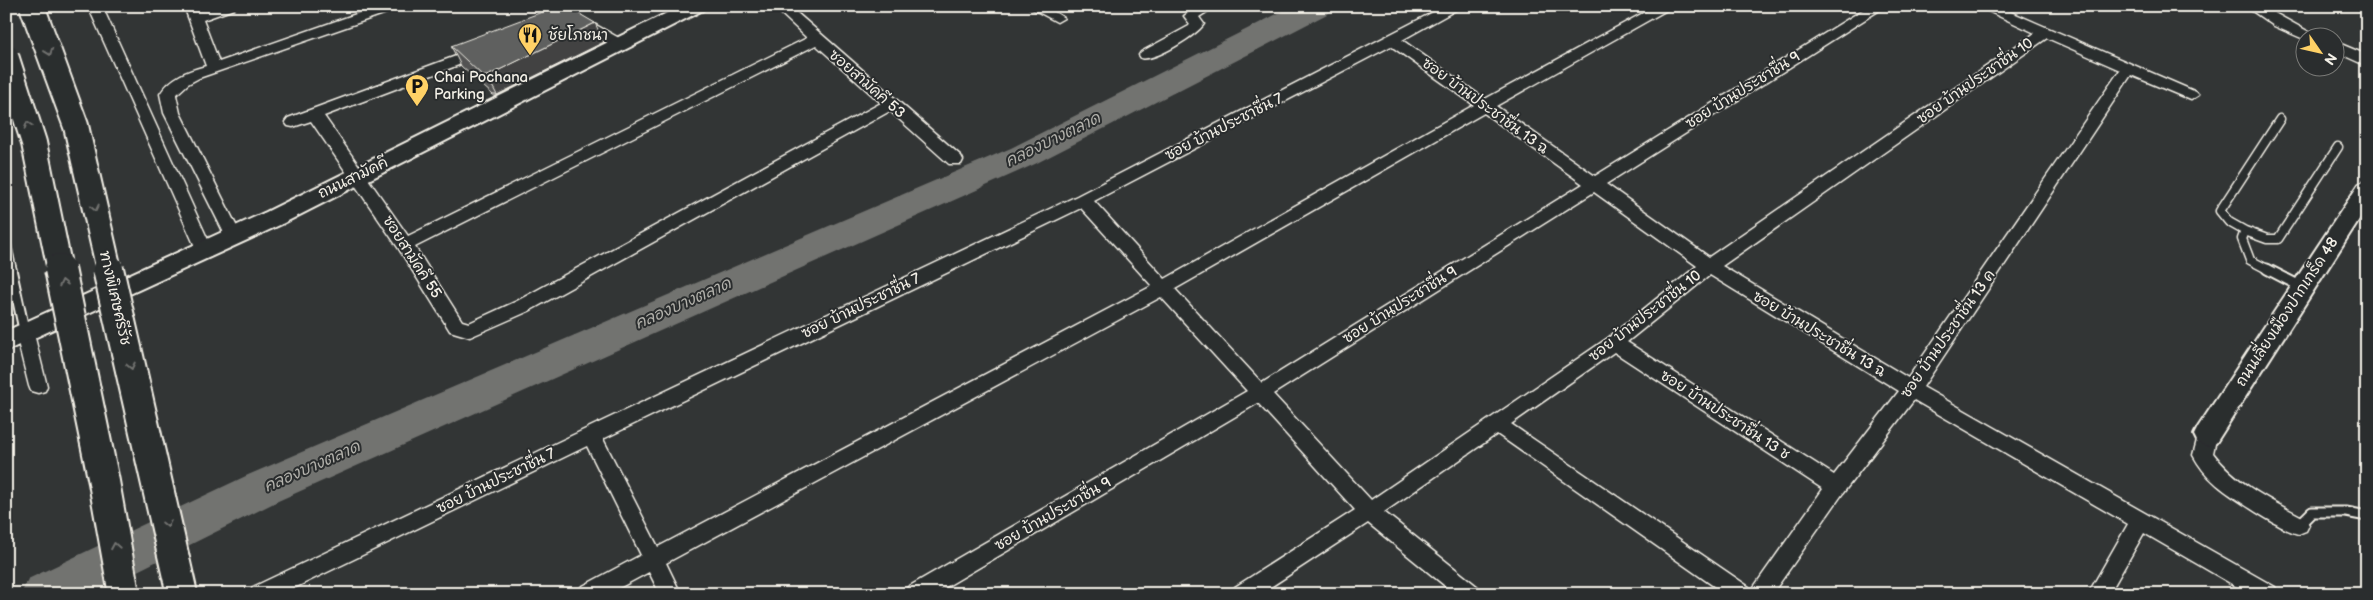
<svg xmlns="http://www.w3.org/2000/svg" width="2373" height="600" viewBox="0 0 2373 600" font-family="'Balsamiq Sans','Playpen Sans Thai',sans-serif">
<rect width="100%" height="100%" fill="#323535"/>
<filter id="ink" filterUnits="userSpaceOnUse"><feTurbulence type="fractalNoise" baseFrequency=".02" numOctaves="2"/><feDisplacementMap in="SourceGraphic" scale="10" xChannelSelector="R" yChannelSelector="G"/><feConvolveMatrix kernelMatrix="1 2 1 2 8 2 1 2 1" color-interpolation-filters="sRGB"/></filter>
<g filter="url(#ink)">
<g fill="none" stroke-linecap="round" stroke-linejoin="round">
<!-- canal -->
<path fill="#727370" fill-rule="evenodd" d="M 1304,6 L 1325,6 L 1325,7 L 1322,11 L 1316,12 L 1307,10 Z"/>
<!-- river -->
<path fill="#727370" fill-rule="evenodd" d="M 1293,6 L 1333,6 L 1329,13 L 1035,164 L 278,501 L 91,594 L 21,594 L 28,579 L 248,475 L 1011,148 Z"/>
<!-- lane-far1 casing -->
<g stroke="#f4f1e8" stroke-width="11">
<path id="lane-far1" d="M 2245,231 L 2267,239 L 2278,239 L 2338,147
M 6,242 L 12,270
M 2269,270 L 2250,260 L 2242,239 L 2245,231 L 2229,222 L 2220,211 L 2280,119"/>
</g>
<!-- lane casing -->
<g stroke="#f4f1e8" stroke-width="13">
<path id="lane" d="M 11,269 L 25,334
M 2267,269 L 2302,287
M 2299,525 L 2312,512 L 2346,512 L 2367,516"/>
</g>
<!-- street casing -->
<g stroke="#f4f1e8" stroke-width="3">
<path id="street" d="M 88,6 L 102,6 L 213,251 L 211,255 L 205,257 L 199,255 L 197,251 Z
M 184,6 L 198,6 L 200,11 L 215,6 L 236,6 L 234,9 L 203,20 L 219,62 L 379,6 L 400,6 L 398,9 L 199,78 L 188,84 L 176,95 L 180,113 L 242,237 L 240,241 L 234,243 L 228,241 L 164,113 L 160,94 C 171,77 187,71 206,66 Z
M 773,6 L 789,6 L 961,156 L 963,160 L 961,164 L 949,164 L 890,111 L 529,311 L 470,337 L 450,331 L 399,249 L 311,121 L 293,127 L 288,126 L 285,122 L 288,118 L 475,49 L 485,49 L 487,52 L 485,55 L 324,116 L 408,236 L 807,38 ZM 816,45 L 881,103 L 517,301 L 469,323 L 462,321 L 415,247 Z
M 1027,6 L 1045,6 L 1064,18 L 1057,22 Z
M 1198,6 L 1216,6 L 1199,17 L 1204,24 C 1197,35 1154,62 1141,58 L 1139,55 L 1141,52 L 1189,26 L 1190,24 L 1184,16 Z
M 1445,6 L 1463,6 L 1402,40 L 1485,99 L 1656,6 L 1674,6 L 1496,106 L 1595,176 L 1869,6 L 1886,6 L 1606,184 L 1709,257 L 2035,33 L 1977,6 L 1997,6 L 2196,92 L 2199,95 L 2191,100 L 2131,75 L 1923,387 L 2275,587 L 2278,594 L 2249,594 L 2144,533 L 2109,594 L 2088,594 L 2128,524 L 1914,400 L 1843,493 L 1772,594 L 1725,594 L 1497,434 L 1384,512 L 1478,587 L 1481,594 L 1455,594 L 1368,523 L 1260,594 L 1232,594 L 1235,587 L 1355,510 L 1258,403 L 934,594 L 905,594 L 908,587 L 1247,391 L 1161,297 L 666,563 L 681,594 L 660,594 L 649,572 L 608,594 L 578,594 L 581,587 L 641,555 L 587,446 L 282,594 L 250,594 L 253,587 L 1077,196 ZM 2047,38 L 2120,70 L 1908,378 L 1722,266 ZM 1391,46 L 1474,105 L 1165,279 L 1094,201 ZM 1484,113 L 1583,184 L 1262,383 L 1175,289 ZM 1594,192 L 1697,266 L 1608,338 L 1371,500 L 1273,394 ZM 1081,208 L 1152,286 L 658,547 L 603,439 ZM 1710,275 L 1899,391 L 1834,475 L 1627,342 ZM 1614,352 L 1823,489 L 1751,591 L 1749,587 L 1511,424 Z
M 2245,6 L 2262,6 L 2320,38 L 2306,38 L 2306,40 L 2274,26 Z
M 580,16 L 626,42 L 628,45 L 621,50 L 616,48 L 575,23 L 573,20 Z
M 2336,42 L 2367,55 L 2367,66 L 2336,52 Z
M 25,327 L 31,329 L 34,334 L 47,386 L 45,391 L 38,393 L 31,391 L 29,386 L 16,334 L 19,329 Z
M 2207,427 L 2214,429 L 2217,435 L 2213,453 C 2237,485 2272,501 2306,519 L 2309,525 L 2306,531 C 2305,531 2299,534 2299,534 C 2286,533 2225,493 2215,483 C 2206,475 2199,466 2193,455 L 2200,429 Z"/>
</g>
<!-- secondary casing -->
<g stroke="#f4f1e8" stroke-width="4">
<path id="secondary" d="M 681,6 L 705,6 L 703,10 L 282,224 L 6,351 L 6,331 L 266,212 Z
M 2367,181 L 2367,207 L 2216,443 L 2207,446 L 2198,443 L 2194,435 L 2198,427 L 2359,184 Z"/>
</g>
<!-- lane-far1 -->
<use href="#lane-far1" stroke="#2a2d2e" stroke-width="8"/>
<!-- lane -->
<use href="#lane" stroke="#2a2d2e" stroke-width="9"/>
<!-- street -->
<use href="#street" fill="#2a2d2e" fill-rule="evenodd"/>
<!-- secondary -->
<use href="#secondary" fill="#2a2d2e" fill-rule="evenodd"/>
<!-- highway-bridge-far1 casing -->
<g stroke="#f4f1e8" stroke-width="28" stroke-linecap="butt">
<path id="highway-bridge-far1" d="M 32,6 L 76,126 L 109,270
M 6,56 L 34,143 L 60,270"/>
</g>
<!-- highway-bridge casing -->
<g stroke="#f4f1e8" stroke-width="34" stroke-linecap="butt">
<path id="highway-bridge" d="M 60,269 L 104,482 L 124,594
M 108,269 L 182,594"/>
</g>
<!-- highway-bridge-far1 -->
<use href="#highway-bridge-far1" stroke="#2a2d2e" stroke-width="24"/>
<!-- highway-bridge -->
<use href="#highway-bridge" stroke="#2a2d2e" stroke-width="30"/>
</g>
<!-- wall -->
<path fill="#525352" stroke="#f4f1e8" d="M 604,42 L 497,95 L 493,95 L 461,66 L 451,46 Z"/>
<!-- shaded-wall -->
<path fill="#424342" stroke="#f4f1e8" d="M 595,23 L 604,42 L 497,95 L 487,76 Z"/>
<!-- building -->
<path fill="#5f605f" stroke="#f4f1e8" d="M 558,6 L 566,6 L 595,23 L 487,76 L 483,76 L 451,46 Z"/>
<!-- one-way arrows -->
<defs><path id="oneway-chevron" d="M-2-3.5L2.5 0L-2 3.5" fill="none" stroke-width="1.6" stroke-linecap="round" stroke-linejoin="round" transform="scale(1.25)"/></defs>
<g stroke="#71726f">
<use href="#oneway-chevron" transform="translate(49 52) rotate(70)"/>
<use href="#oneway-chevron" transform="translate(28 125) rotate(-108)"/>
<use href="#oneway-chevron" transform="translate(95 208) rotate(77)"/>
<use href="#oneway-chevron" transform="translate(63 283) rotate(-102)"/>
<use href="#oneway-chevron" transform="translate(131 366) rotate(77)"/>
<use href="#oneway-chevron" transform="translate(167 524) rotate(78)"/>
<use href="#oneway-chevron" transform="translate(115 546) rotate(-100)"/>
</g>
</g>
<!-- icons -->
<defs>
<g id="restaurant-pin" transform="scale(1.25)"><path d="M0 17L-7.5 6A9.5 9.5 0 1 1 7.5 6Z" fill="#ffd166" stroke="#2a2d2e"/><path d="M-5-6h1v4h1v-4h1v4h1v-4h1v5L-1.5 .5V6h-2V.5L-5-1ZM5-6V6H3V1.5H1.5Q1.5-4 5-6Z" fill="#111"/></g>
<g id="parking-pin" transform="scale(1.25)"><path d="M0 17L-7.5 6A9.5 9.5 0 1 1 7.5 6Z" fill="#ffd166" stroke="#2a2d2e"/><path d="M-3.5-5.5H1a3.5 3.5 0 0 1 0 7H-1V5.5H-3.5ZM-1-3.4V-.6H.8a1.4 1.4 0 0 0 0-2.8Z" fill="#111"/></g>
</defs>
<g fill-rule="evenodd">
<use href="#restaurant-pin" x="530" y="35"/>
<use href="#parking-pin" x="417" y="86"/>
</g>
<g text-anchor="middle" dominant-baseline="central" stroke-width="4" stroke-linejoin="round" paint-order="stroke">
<!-- poi labels -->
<g font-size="15" fill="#f4f1e8" stroke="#2a2d2e" text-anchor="start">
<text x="548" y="35">ชัยโภชนา</text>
<text x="434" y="77">Chai Pochana<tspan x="434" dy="17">Parking</tspan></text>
</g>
<!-- street labels -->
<g font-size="15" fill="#f4f1e8" stroke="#2a2d2e">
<text transform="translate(1975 81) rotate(-35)">ซอย บ้านประชาชื่น 10</text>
<text transform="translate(867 84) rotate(41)">ซอยสามัคคี 53</text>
<text transform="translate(1743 90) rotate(-32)">ซอย บ้านประชาชื่น 9</text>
<text transform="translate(1485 106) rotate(36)">ซอย บ้านประชาชื่น 13 ฉ</text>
<text transform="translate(1224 127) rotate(-27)">ซอย บ้านประชาชื่น 7</text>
<text transform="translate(353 178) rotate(-26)">ถนนสามัคคี</text>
<text transform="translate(412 257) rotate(57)">ซอยสามัคคี 55</text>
<text transform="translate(115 298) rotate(77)">ทางพิเศษศรีรัช</text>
<text transform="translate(1400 305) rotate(-32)">ซอย บ้านประชาชื่น 9</text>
<text transform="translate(861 306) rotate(-26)">ซอย บ้านประชาชื่น 7</text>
<text transform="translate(2287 312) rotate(-57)">ถนนเลี่ยงเมืองปากเกร็ด 48</text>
<text transform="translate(1645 316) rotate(-38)">ซอย บ้านประชาชื่น 10</text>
<text transform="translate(1819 334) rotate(31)">ซอย บ้านประชาชื่น 13 ฉ</text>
<text transform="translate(1948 334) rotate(-55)">ซอย บ้านประชาชื่น 13 ค</text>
<text transform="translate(1725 415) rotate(33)">ซอย บ้านประชาชื่น 13 ช</text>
<text transform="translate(496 481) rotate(-26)">ซอย บ้านประชาชื่น 7</text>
<text transform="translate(1053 514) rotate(-30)">ซอย บ้านประชาชื่น 9</text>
</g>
<!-- water labels -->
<g font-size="16" font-style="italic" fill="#b3b2ac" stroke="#2a2d2e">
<text transform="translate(1053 140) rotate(-26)">คลองบางตลาด</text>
<text transform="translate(683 304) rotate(-24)">คลองบางตลาด</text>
<text transform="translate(312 467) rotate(-24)">คลองบางตลาด</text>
</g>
</g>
<!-- margin -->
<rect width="2373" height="600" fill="none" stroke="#2a2d2e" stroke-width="25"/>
<rect x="12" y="12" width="2348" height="575" fill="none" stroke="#f4f1e8" stroke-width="2" filter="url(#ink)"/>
<!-- north arrow -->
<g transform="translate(2320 52) rotate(124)"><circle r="24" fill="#2a2d2e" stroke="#7b7b78"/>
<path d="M0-4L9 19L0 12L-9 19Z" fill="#ffd166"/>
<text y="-8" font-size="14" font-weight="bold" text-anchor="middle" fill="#f4f1e8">N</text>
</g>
</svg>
